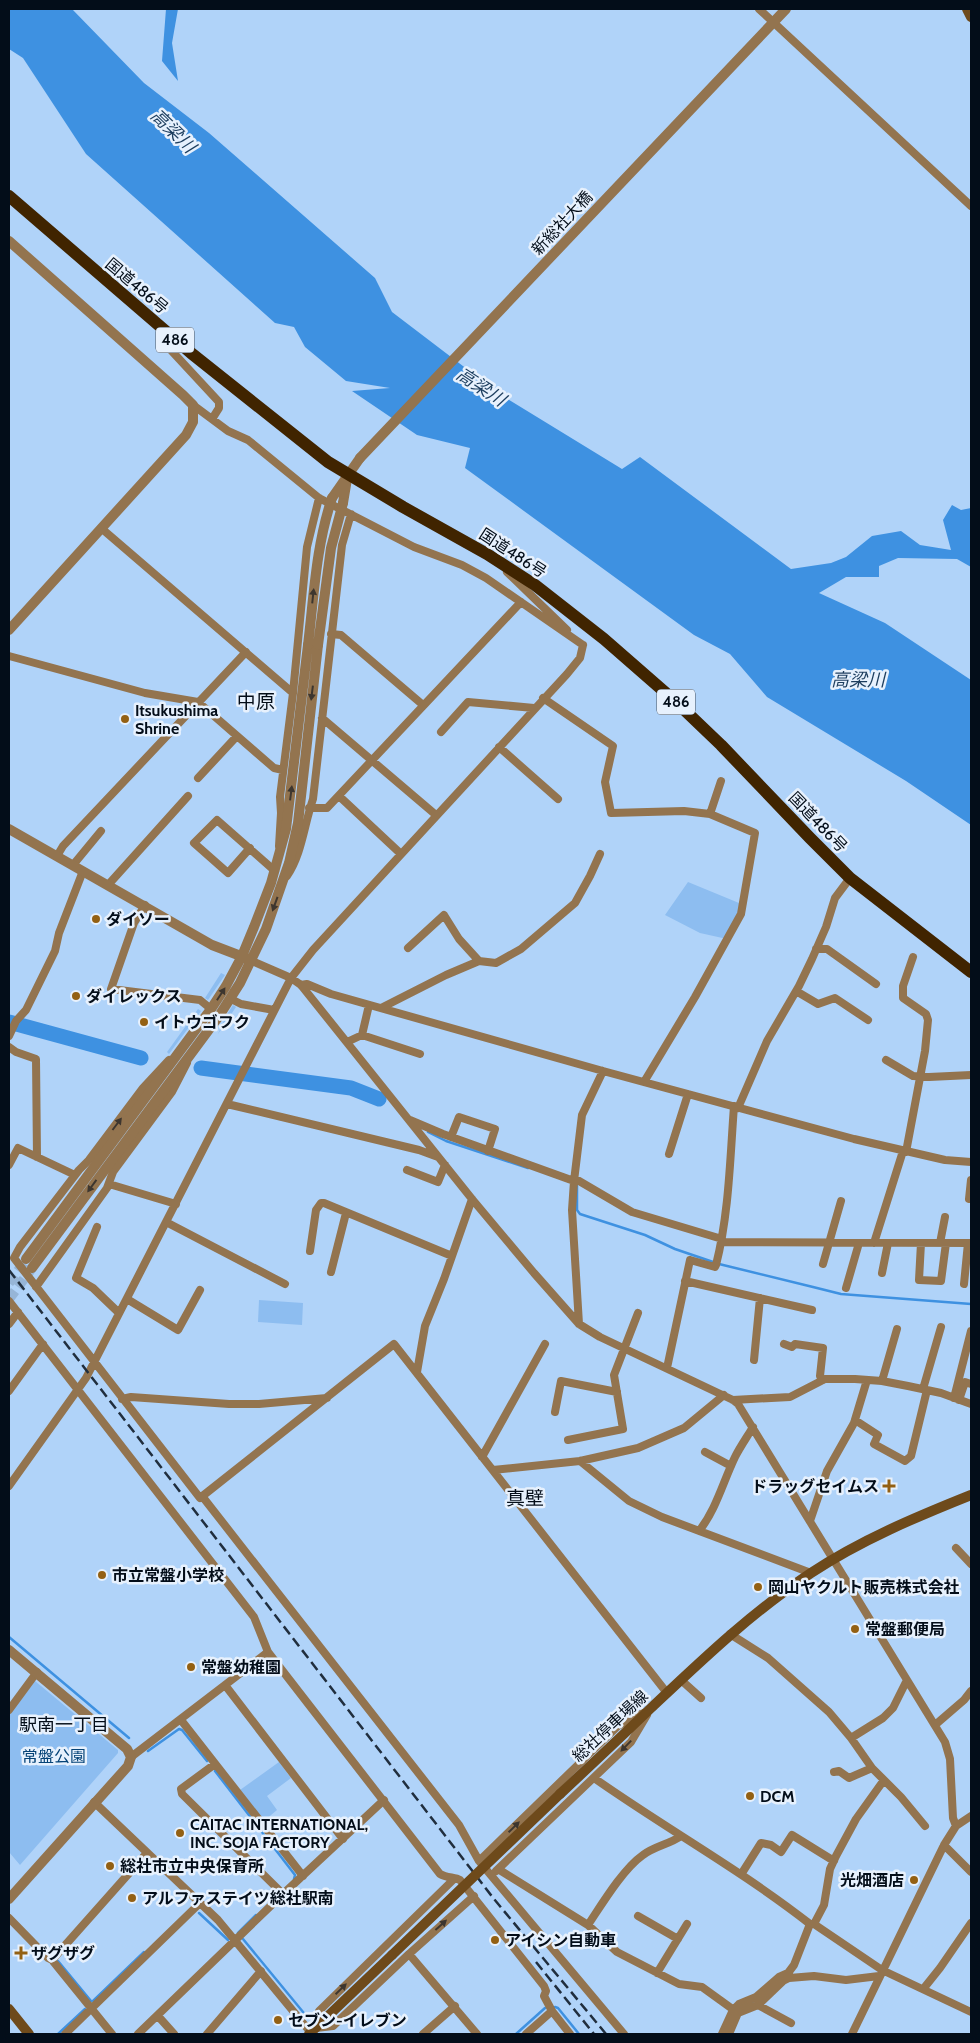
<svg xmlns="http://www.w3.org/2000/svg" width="980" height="2043" viewBox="0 0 980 2043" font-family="Cabin,'Noto Sans JP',sans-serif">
<rect width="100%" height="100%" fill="#b0d3f9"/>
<!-- green -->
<path fill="#8dbdf0" d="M 688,882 L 739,903 L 739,914 L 727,939 L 700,933 L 665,915 Z
M 221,973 L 225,975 L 208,1000 L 205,998 Z
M 233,1005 L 236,1007 L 218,1034 L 226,1016 Z
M 198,1009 L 201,1011 L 169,1054 L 167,1052 Z
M 259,1300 L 303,1303 L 302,1325 L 258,1322 Z
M 35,1681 L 118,1750 L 118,1753 L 20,1865 L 9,1852 L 9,1715 Z
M 279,1762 L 291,1778 L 267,1796 L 277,1810 L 264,1821 L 240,1790 Z"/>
<!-- water -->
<path fill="#3e91e1" d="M 9,9 L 72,9 L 144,83 L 209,133 L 375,278 L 392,312 L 501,395 L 622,469 L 640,457 L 791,569 L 831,563 L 846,557 L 872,536 L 901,531 L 920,545 L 951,550 L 943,520 L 952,505 L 961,510 L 971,508 L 971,567 L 957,559 L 898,558 L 879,566 L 879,577 L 846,577 L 819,593 L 885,623 L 971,680 L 971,825 L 906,781 L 767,697 L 730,654 L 694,635 L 465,468 L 470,448 L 417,435 L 352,391 L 390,388 L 346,381 L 305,347 L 294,327 L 275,323 L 86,154 L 23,58 L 9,49 Z
M 166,9 L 178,9 L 172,43 L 178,81 L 162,61 Z"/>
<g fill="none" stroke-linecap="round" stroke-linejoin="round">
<!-- stream -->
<path stroke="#3e91e1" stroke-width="2.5" d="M 428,1132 L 446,1141 L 528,1168
M 577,1186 L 577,1210 L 580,1214 L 645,1235 L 675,1249 L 719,1264 L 813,1287 L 841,1294 L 971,1304
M 9,1637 L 129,1738
M 148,1751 L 179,1729 L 182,1730 L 207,1761
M 215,1771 L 295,1875 L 294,1879
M 199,1913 L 228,1940
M 238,1933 L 256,1915
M 243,1939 L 308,2018
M 58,1961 L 91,2001
M 93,2001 L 144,1952
M 555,2007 L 558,2008 L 579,2034
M 739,2009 L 758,1999
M 58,2034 L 85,2009
M 516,2034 L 545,2008"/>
<!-- river -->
<path stroke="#3e91e1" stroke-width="15" d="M 9,1022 L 141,1058
M 201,1068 L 351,1088 L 379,1099"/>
<!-- tertiary-tunnel -->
<path stroke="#96b5d7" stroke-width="10" stroke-dasharray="10 5" stroke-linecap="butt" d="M 9,1283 L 26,1260
M 9,1299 L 32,1268"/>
<!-- minor -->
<path stroke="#93744f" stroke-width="8" d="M 759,9 L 971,206
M 166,332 L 168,347 L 219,402 L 219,408 L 212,419
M 193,405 L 228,431 L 248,440 L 319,498 L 414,547 L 462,565 L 486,578 L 583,645
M 101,528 L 293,693
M 507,572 L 567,630
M 331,634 L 341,635 L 423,705
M 9,656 L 145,693 L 198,702 L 274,768 L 283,770
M 543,698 L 613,746 L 605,782 L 611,813 L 684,811 L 710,814 L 755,833 L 741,914 L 695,997 L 644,1082
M 322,718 L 436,815
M 441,732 L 468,702 L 534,708
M 499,747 L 558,799
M 198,778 L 237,736
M 339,796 L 401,854
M 309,808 L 327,808 L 521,602
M 710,814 L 721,781
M 279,846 L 281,813 L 280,797 L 293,693 L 307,547 L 319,498
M 250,848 L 228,873 L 194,843 L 217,820 L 275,871
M 57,856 L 63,846 L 246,652
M 73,865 L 101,831
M 287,876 C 302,854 304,825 313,799 L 342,545 L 351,514
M 108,885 L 188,796
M 145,905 L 134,923 L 111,989 L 200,1000 L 211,1009
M 408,948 L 444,915 L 459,939 L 479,961
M 816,949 L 827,949 L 876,984
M 252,961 L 291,978 L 301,985 L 472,1199 L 534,1273 L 579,1324 L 600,1337 L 733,1400 L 738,1404 L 945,1742 L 950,1759 L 953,1818 L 956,1826
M 301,985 L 307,984 L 331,994 L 603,1071 L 854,1139 L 945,1160 L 971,1162
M 796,991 L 818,1004 L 835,998 L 868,1020
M 231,999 L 241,1004 L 274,1010
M 381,1008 L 446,975 L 479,961 L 496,963 L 521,949 L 575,903 L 590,876 L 600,854
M 362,1035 L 420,1054
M 9,1036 L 16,1021 L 26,1010 L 55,951 L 59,933 L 83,871
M 347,1042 L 362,1035 L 369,1005
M 9,1047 L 16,1052 L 36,1059 L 37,1157
M 169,1060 L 143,1088 L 89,1160 L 79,1170 L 20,1247 L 14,1258 L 200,1498 L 394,1344 L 667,1693
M 886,1060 L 913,1076 L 929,1077 L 971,1075
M 227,1104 L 419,1150 L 438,1157
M 738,1108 L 767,1041 L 799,986 L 812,959 L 826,927 L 835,898 L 850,878
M 410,1120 L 443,1134 L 574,1181
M 451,1137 L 459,1117 L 495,1129 L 488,1151
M 906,1152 L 925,1051 L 928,1020 L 926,1014 L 903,998 L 903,986 L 913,957
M 669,1154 L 688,1094
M 9,1165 L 18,1148 L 75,1175
M 407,1170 L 438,1182 L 445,1165
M 574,1178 L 632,1212 L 722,1239
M 971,1180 L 969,1199 L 971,1199
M 109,1184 L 176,1204
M 166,1222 L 285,1284
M 97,1227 L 76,1278 L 93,1288 L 119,1313
M 721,1242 L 971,1243
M 874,1243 L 903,1151
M 921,1243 L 919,1280 L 941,1281 L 946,1243
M 940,1243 L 945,1217
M 310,1251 L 316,1210 L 321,1203 L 324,1203 L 452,1256
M 823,1264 L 841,1201
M 331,1272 L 346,1213
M 882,1273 L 888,1243
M 685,1281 L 812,1310
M 964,1284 L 968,1243
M 36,1287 L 107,1188 L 113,1172 L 172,1092 L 187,1063
M 846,1288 L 859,1243
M 127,1299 L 178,1330 L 200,1290
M 9,1301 L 254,1617 L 268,1652 L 440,1874 C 447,1878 455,1877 460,1880 L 544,1986 L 546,1991 L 544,1996 L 552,2011 L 570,2034
M 9,1324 L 18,1312
M 579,1324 L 572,1210 L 574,1181 L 582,1115 L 603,1071
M 784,1344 L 792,1347 L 795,1344 L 823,1348 L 820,1376 L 823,1380
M 754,1360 L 760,1298
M 667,1368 L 690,1260 L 715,1267 L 716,1265 C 729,1214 730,1159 734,1106
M 417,1372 L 425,1326 L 444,1279 L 472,1199
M 882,1381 L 897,1329
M 923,1389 L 941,1327
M 9,1391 L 43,1344
M 954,1398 L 971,1331
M 122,1399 L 131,1397 L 229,1404 L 259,1404 L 327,1398
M 733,1400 L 790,1397 L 825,1379 L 855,1379 L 882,1381 L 908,1386 L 941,1393 L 971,1404
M 959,1400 L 965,1382 L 971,1384
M 555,1412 L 561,1381 L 617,1392
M 855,1420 L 878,1435 L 874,1444 L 905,1461 L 911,1456 L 927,1390
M 568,1440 L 623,1429 L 614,1375 L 638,1313
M 705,1452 L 731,1466
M 482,1457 L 545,1344
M 580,1461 L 629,1501 L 662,1517 L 811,1573
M 493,1470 L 580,1461 L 638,1448 L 684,1428 L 724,1395
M 9,1486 L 86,1378 L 291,978 L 313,950 L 567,674 L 580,658 L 583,645
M 202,1496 L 459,1825 L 479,1861 L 624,2034
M 810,1521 L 827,1471 L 854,1423 L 867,1380
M 699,1531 C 716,1510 723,1482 735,1457 C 740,1447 747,1437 753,1427
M 956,1548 L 971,1564
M 730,1634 L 768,1658 L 829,1712 L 851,1738 L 872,1768 L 901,1797 L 925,1826
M 681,1680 L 701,1698
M 225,1685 L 343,1839
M 9,1710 L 37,1672
M 181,1720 L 303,1876
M 935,1725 L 964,1700 L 971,1691
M 851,1738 L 883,1718 L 893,1708 L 907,1680
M 131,1757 L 268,1652
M 215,1764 L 181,1789 L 182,1794 L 283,1894 L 384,1800
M 834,1772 L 839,1771 L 849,1778 L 872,1768
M 594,1778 C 665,1828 741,1870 810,1924 L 814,1924 L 882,1970 L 971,2012
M 94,1802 L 218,1920 L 312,2034
M 944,1845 L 971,1872
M 479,1861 L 618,1726 L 643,1713
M 498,1869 L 588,1925 L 617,1952 L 679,1984 L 702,1987 L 738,2013
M 496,1871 L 631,1742 L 647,1715
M 742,1873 L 761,1843 L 771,1845 L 781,1852 L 792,1835 L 834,1861
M 454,1879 L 319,2011 L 316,2028 L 333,2026 L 409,1954 L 474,1896
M 638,1916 L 678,1939
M 9,1918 L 48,1958 L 52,1960
M 814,1924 L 824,1905 L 830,1869 L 836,1856 L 856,1819 L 884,1780
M 588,1925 C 602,1904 623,1869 643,1855 C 655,1846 670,1844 681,1836
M 409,1954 L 477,2034
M 657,1973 L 687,1924
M 924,1988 L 940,1968 L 971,1923
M 758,2005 L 791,2023
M 158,2016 L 174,2034
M 65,2034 L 200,1903
M 112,2034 L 52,1960 L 147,1853
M 138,2034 L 283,1894
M 207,2034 L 261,1971
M 423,2034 L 455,2006
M 526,2034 L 552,2011
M 722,2034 L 733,2010 L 739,2004 L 756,1997 L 779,1977 L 788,1973 L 794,1965 L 810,1924
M 729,2034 L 738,2013 L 758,2005 L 783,1981 L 789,1978 L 814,1976 L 846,1980 L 879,1976
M 852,2034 L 944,1845 L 956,1826 L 971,1816"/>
<!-- tertiary -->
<path stroke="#93744f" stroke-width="10" d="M 9,241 L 183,395 L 193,405 L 193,422 L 186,435 L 9,630
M 332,498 L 360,458
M 343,503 L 347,479
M 9,829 L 212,945 L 246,958
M 26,1259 L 211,1009 L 226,986 L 242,956 L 254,927 L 271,883 L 286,829 L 308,645
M 32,1268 L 219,1016 L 240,983 L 266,929 L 289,863 L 298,823 L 318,645
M 9,1650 L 127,1749 L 131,1757 L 128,1766 L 9,1899"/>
<!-- secondary -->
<path stroke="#6e4a1b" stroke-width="10" d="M 967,9 L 971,17
M 560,1794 C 590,1766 621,1737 651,1708 C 702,1660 752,1612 811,1573 C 861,1540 916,1517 971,1495
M 9,2009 L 29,2034
M 309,2034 L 392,1955"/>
<!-- trunk -->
<path stroke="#402400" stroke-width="12" d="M 9,196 L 191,353 L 328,462 L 403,507 L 487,554 L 535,585 L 604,639 L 675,701 L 721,745 L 810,838 L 850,878 L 971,972"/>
<!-- rail -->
<path stroke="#202e3e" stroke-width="2.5" stroke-dasharray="10 5" stroke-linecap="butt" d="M 9,1270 L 494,1899 L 606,2034
M 536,1962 L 594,2034"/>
<!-- tertiary-bridge -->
<path stroke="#93744f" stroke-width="10" d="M 360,458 L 786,9
M 308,645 C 314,595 316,546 332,498
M 318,645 L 331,548 L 343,503"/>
<!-- secondary-bridge -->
<path stroke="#6e4a1b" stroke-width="10" d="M 392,1955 L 560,1794"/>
</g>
<!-- one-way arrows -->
<defs><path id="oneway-solid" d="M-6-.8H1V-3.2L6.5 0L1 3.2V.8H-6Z" transform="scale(1.25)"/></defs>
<g fill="#3d362f">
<use href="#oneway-solid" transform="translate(313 596) rotate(-84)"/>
<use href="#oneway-solid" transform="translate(312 693) rotate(97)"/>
<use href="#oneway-solid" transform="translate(291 793) rotate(-83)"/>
<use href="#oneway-solid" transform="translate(275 904) rotate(110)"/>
<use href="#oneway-solid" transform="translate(221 994) rotate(-57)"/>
<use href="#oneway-solid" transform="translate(117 1124) rotate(-53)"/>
<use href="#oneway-solid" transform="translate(92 1186) rotate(126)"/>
<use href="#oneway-solid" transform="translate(626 1746) rotate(134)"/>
<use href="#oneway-solid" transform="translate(514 1827) rotate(-44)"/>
<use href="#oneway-solid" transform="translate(441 1925) rotate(-42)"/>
<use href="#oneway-solid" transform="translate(341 1989) rotate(-44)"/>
</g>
<!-- markers -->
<g fill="#936013" stroke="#e7f1fd" stroke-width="2">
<circle cx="125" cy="719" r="5"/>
<circle cx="96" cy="919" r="5"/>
<circle cx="76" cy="996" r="5"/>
<circle cx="144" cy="1022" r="5"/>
<path d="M886.5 1478.5h5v5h5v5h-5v5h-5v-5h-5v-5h5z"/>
<circle cx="102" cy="1575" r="5"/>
<circle cx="758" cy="1587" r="5"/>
<circle cx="855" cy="1629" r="5"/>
<circle cx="191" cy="1667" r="5"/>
<circle cx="750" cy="1796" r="5"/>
<circle cx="180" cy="1833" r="5"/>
<circle cx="110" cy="1866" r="5"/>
<circle cx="914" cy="1880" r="5"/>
<circle cx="132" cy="1898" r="5"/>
<circle cx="495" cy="1940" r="5"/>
<path d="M18.5 1945.5h5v5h5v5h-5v5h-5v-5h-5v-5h5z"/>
<circle cx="278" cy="2020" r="5"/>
</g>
<g text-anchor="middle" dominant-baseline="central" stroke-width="5" stroke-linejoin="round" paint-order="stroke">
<!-- shield labels -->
<g fill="#e7f1fd" stroke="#47515d" stroke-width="1">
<rect x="156" y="327.5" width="38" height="25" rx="4"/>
<rect x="657" y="689.5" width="38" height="25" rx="4"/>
</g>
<g font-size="15" font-weight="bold" fill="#030d19">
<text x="175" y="340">486</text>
<text x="676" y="702">486</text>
</g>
<!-- street labels -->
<g font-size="16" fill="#030d19" stroke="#e7f1fd">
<text transform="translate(562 223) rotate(-47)">新総社大橋</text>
<text transform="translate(137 286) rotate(40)">国道486号</text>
<text transform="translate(513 553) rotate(33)">国道486号</text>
<text transform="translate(818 822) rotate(46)">国道486号</text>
<text transform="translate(610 1726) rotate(-43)">総社停車場線</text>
</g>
<!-- poi labels -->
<g font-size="16" font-weight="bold" fill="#030d19" stroke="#e7f1fd" text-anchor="start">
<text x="135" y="710">Itsukushima<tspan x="135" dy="18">Shrine</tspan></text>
<text x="106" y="919">ダイソー</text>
<text x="86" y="996">ダイレックス</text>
<text x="154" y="1022">イトウゴフク</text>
<text x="879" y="1486" text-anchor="end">ドラッグセイムス</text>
<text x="112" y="1575">市立常盤小学校</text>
<text x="768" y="1587">岡山ヤクルト販売株式会社</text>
<text x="865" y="1629">常盤郵便局</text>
<text x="201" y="1667">常盤幼稚園</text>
<text x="760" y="1796">DCM</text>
<text x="190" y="1824">CAITAC INTERNATIONAL,<tspan x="190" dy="18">INC. SOJA FACTORY</tspan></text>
<text x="120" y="1866">総社市立中央保育所</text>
<text x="904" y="1880" text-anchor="end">光畑酒店</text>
<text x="142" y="1898">アルファステイツ総社駅南</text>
<text x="505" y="1940">アイシン自動車</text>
<text x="31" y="1953">ザグザグ</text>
<text x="288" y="2020">セブン-イレブン</text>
</g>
<!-- park labels -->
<g font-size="16" fill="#054377" stroke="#e7f1fd">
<text x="54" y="1756">常盤公園</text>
</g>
<!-- water labels -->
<g font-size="18" font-style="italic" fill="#1c3d5e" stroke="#e7f1fd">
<text transform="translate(173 131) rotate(44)">高梁川</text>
<text transform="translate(481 387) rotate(33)">高梁川</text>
<text x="858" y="680">高梁川</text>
</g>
<!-- neighbourhood labels -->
<g font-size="18" fill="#030d19" stroke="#e7f1fd">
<text x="64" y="1725">駅南一丁目</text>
</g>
<!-- quarter labels -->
<g font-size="19" fill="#030d19" stroke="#e7f1fd">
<text x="256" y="701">中原</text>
<text x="525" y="1498">真壁</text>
</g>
</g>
<!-- border -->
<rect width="980" height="2043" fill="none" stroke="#030d19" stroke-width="20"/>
</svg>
